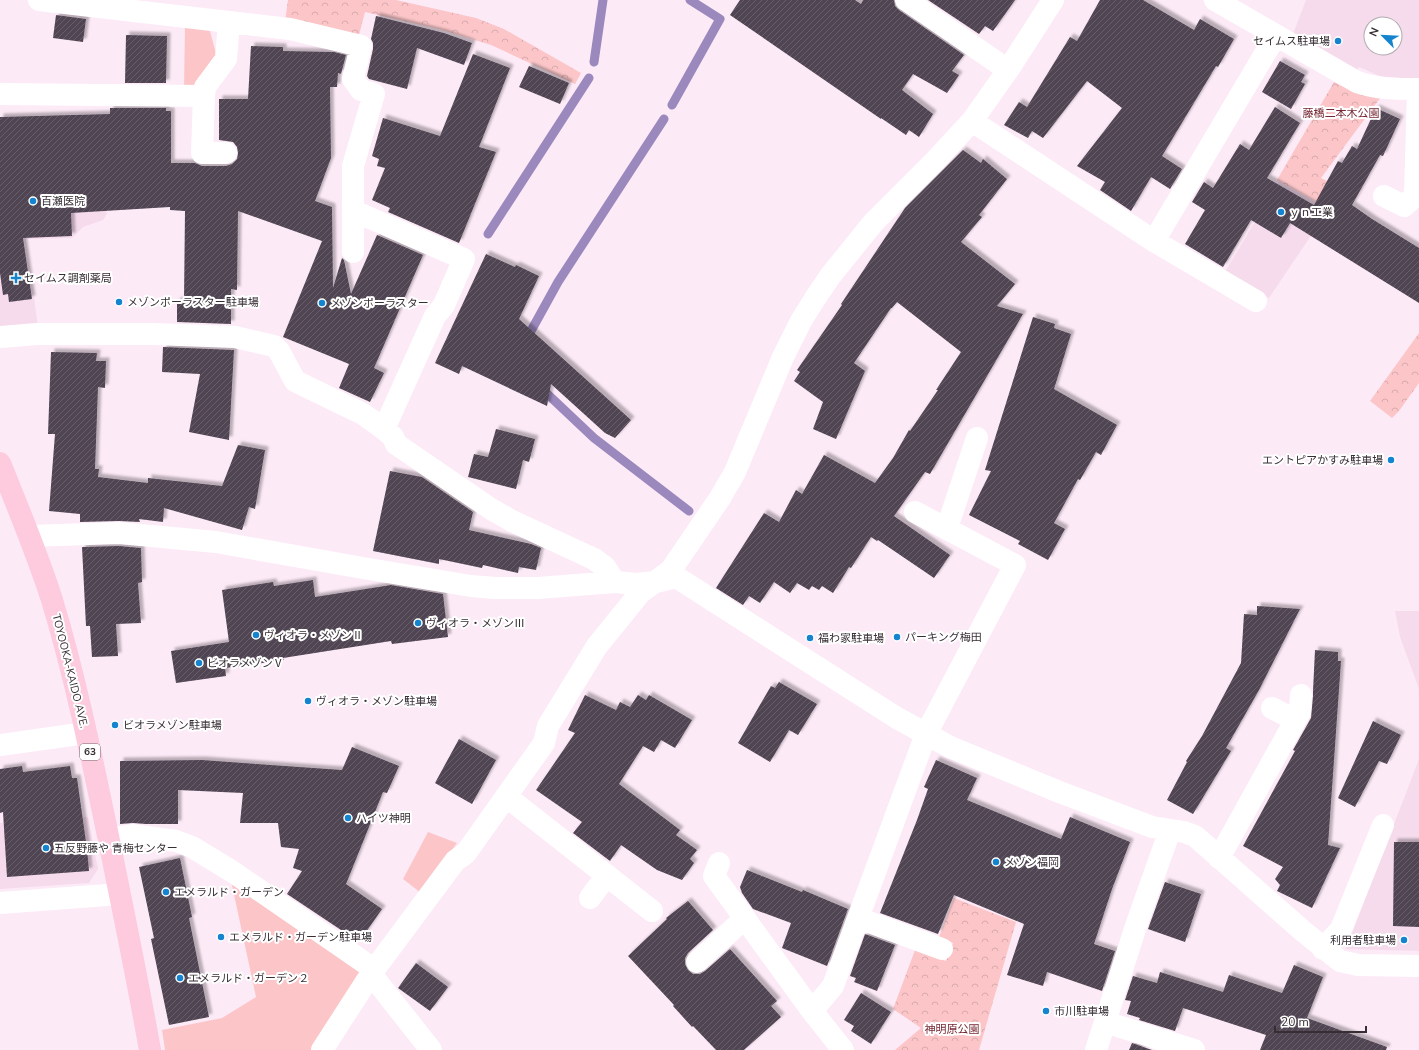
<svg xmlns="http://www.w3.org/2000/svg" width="1419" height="1050" viewBox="0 0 1419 1050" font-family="'Nunito Sans','Noto Sans JP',sans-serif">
<defs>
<pattern id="forest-crowns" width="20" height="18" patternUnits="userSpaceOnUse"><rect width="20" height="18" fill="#fcc6c9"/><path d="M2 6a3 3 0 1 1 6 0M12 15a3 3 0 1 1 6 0" fill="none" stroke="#d9aaad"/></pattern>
<pattern id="building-hatch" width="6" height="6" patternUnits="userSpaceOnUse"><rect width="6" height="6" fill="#504453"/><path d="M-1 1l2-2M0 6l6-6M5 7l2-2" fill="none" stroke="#675d69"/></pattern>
<filter id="shadow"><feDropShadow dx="3.5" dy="-3.5" stdDeviation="1" flood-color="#0004"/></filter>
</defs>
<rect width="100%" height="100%" fill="#fdeaf7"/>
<!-- built -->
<path fill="#f6dbed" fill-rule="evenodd" d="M 1306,0 L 1419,0 L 1419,79 L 1382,77 L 1359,67 L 1356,71 L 1293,34 ZM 1371,24 L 1395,24 L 1395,48 L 1371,48 Z
M 101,171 L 107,214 L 103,220 L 83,227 L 72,238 L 26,239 L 38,327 L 0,329 L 0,174 Z
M 1279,181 L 1329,209 L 1269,298 L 1225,272 Z
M 1395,611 L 1419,611 L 1419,689 L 1400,637 Z
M 1419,759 L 1419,951 L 1346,949 Z
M 88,817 L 98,869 L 89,883 L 0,889 L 0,823 Z"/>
<!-- grass -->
<path fill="#fcc6c9" d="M 185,25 L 209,27 L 216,54 L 192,88 L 184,88 Z
M 428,832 L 457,843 L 421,893 L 403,879 Z
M 230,876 L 362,974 L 311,1050 L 165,1050 L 162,1030 L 222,1018 L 256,997 Z"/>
<!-- forest -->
<path fill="url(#forest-crowns)" d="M 288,0 L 396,0 L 476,18 L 504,29 L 581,73 L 575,84 L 491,45 L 439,29 L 365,12 L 358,39 L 285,21 Z
M 1334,82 L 1354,92 L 1381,97 L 1321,178 L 1343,189 L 1329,209 L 1277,180 Z
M 1419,333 L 1419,383 L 1399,411 L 1392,418 L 1370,401 Z
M 954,898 L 1016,922 L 979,1050 L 895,1050 L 921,1028 L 893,1009 L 915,950 L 946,961 L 953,943 L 939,937 Z"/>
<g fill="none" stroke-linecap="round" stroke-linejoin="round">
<!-- stream -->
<path stroke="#9b88bd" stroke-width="9" d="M 594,62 L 603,0
M 672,105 L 720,19 L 690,0
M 488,234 L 589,78
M 526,340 L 558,282 L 664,119
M 541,388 L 594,438 L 689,511"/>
</g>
<!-- building -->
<path fill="url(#building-hatch)" filter="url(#shadow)" d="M 740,0 L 855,0 L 861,4 L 863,0 L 894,0 L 895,6 L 899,10 L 964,55 L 952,71 L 959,75 L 947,93 L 913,74 L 902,90 L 933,114 L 919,137 L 909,130 L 906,135 L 881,118 L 881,119 L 730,15 Z
M 928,0 L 1015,0 L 993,31 L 985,26 L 979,34 Z
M 1100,0 L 1143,0 L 1194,30 L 1200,19 L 1234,39 L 1218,67 L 1216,66 L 1162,156 L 1182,169 L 1170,189 L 1151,177 L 1131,211 L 1100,190 L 1105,182 L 1077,166 L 1122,108 L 1087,81 L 1043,138 L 1032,131 L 1028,138 L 1004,125 L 1019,102 L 1027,107 L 1070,37 L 1077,41 Z
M 56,15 L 86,19 L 83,42 L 53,38 Z
M 376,16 L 444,33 L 472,43 L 464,65 L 417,48 L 407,89 L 369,79 L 367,76 L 373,49 L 373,43 L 371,39 Z
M 126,35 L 167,36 L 166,83 L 125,83 Z
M 251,46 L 283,47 L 283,51 L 334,52 L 346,55 L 341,74 L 338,73 L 337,87 L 330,87 L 331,158 L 315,201 L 332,207 L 333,288 L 342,258 L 344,260 L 351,294 L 377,235 L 423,255 L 374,368 L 384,373 L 370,402 L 339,388 L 349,364 L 283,337 L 322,241 L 238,211 L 237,290 L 231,289 L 231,324 L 177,322 L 177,301 L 184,301 L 185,211 L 170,210 L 170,207 L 71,213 L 72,236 L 23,238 L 32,299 L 9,302 L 8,294 L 3,295 L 0,273 L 0,117 L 110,114 L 110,108 L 166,108 L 166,111 L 171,111 L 171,163 L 195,163 L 202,166 L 226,166 L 232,164 L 237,159 L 238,153 L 237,147 L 233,142 L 219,140 L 219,99 L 248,99 Z
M 473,54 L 510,68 L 479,147 L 496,152 L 459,243 L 388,212 L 390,208 L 372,200 L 385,168 L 377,166 L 379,159 L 372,156 L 383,118 L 440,136 Z
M 1280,61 L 1305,75 L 1301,82 L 1305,84 L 1291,109 L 1262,92 Z
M 529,66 L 569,83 L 560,104 L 519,87 Z
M 1275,107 L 1300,123 L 1267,178 L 1314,205 L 1338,161 L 1342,163 L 1352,146 L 1357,149 L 1376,108 L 1400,119 L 1383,156 L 1380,155 L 1352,205 L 1372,219 L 1419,248 L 1419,303 L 1290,223 L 1281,238 L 1251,220 L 1223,267 L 1185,244 L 1205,210 L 1192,202 L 1204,182 L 1213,188 L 1240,144 L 1249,150 Z
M 963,150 L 981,163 L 983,159 L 1007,179 L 979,215 L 982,217 L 961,242 L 1015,284 L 997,306 L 1023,314 L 930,474 L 925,472 L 894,516 L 950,555 L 934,578 L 878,540 L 877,541 L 871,537 L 851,568 L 849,567 L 833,593 L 822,586 L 819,590 L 812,586 L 809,590 L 797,583 L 790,593 L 774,582 L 760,603 L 749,596 L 743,605 L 716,588 L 764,513 L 779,522 L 796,490 L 802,494 L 824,455 L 875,483 L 893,458 L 909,430 L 910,431 L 938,390 L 936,390 L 961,352 L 897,302 L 892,308 L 891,308 L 854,363 L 865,371 L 836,439 L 813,429 L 823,402 L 794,381 L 800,372 L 797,370 L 842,305 L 841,304 L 905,208 Z
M 486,254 L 515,267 L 516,265 L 539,276 L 519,319 L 631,420 L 615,438 L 605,433 L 551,384 L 547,406 L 462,366 L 459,374 L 435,363 Z
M 1033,317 L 1055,324 L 1054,328 L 1071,334 L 1054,389 L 1117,425 L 1101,455 L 1096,452 L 1080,480 L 1078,479 L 1054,523 L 1065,529 L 1048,560 L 1018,544 L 1020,541 L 969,515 L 991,471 L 985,470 Z
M 163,347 L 234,350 L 229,440 L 189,432 L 200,374 L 162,372 Z
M 51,352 L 97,353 L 96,361 L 106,361 L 105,388 L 98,387 L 95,469 L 99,469 L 98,477 L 148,483 L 148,478 L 222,486 L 238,445 L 265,450 L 255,509 L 249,507 L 242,530 L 164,508 L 163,522 L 139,519 L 140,522 L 119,521 L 80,522 L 80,514 L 49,511 L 55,434 L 48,434 Z
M 496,429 L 535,439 L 529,462 L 523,460 L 516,489 L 468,477 L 474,454 L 488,457 Z
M 390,471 L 422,477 L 473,512 L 469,530 L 531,544 L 541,548 L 536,570 L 519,567 L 518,573 L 483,565 L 482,568 L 439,559 L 439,564 L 373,551 Z
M 119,546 L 141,548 L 142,582 L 138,583 L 141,623 L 116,624 L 118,656 L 92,657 L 90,626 L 86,626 L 82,547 Z
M 313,580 L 315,597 L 391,585 L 443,594 L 448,637 L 392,644 L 391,641 L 283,658 L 284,660 L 225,668 L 226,676 L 176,683 L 171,651 L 229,642 L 222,590 L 273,582 L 274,586 Z
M 1257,606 L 1300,609 L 1259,690 L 1226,748 L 1231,751 L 1193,814 L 1167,800 L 1187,762 L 1186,761 L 1202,736 L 1241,663 L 1244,614 L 1257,615 Z
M 1315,650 L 1338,652 L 1338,661 L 1341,661 L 1328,845 L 1340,848 L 1312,908 L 1277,891 L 1280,885 L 1275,879 L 1283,867 L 1243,846 L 1295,751 L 1293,750 L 1311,718 L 1313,696 L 1313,691 Z
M 779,682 L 817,704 L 798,735 L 789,730 L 770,762 L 738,743 L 771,686 L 775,688 Z
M 585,695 L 616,710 L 620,702 L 630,707 L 638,695 L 646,700 L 649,695 L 692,720 L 675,748 L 661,740 L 654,752 L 643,746 L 619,784 L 680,830 L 676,835 L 697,850 L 690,859 L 694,863 L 682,880 L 657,870 L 621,845 L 610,861 L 573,833 L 582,822 L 536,790 L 575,733 L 568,730 Z
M 1373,721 L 1401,735 L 1387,764 L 1379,761 L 1355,807 L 1338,798 Z
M 459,739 L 496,760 L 472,804 L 435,783 Z
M 352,747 L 399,766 L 387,793 L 383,792 L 346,884 L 382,909 L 359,942 L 287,894 L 302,871 L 293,868 L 299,849 L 281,847 L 278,823 L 240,823 L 243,793 L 178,790 L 178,824 L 146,824 L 133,823 L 120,824 L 120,761 L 202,760 L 342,770 Z
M 936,760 L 977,778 L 967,800 L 1061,839 L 1070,817 L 1130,842 L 1112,889 L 1094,944 L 1115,951 L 1102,991 L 1047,972 L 1043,986 L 1007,975 L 1024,924 L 954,895 L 938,934 L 880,913 L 917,820 L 928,789 L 924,787 Z
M 22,766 L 23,772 L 70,766 L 72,778 L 77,778 L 87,849 L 89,871 L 7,877 L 3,812 L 0,813 L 0,769 Z
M 1394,842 L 1419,842 L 1419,927 L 1393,926 Z
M 180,858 L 192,917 L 189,918 L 209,1017 L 169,1025 L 151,939 L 154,938 L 139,867 Z
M 747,870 L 802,892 L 803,890 L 848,909 L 827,966 L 782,948 L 791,923 L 753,909 L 742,893 L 740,887 Z
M 1165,882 L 1201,894 L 1185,942 L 1148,929 Z
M 688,901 L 713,930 L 688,953 L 685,958 L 685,964 L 688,970 L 693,974 L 700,974 L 705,971 L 730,949 L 777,1001 L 771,1006 L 781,1017 L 744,1050 L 716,1050 L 693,1026 L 692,1027 L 673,1006 L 674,1005 L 628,956 L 667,919 L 666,918 Z
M 865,934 L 895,945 L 877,991 L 854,982 L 856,978 L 850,976 Z
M 416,963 L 448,987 L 430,1011 L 398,988 Z
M 1294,965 L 1323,977 L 1307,1018 L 1387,1047 L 1386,1050 L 1260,1050 L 1266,1035 L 1183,1008 L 1175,1031 L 1139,1020 L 1140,1018 L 1127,1014 L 1131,1001 L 1125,1000 L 1133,976 L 1157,983 L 1160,972 L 1223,992 L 1229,975 L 1282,993 Z
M 861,993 L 891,1012 L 871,1044 L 851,1031 L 854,1026 L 844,1020 Z
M 1132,1043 L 1152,1050 L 1129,1050 Z"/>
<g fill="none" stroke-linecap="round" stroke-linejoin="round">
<!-- minor -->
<path stroke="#fff" stroke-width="22" d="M 39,0 L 290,29 L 361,46 L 353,79 L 361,90 L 374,94 L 353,166 L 353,252
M 906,0 L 1008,70
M 1215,0 L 1357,82 C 1377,89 1397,89 1419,89
M 0,94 L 204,96 L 202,153 L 226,153
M 204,96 L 205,87 L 226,59 L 229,22
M 972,121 L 1154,241 L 1256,301
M 1384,196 L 1404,206 L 1415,196 L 1418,89
M 354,211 L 464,259 L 444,305 L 435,316 L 384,429
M 1154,241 L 1276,35
M 0,337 L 37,334 L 152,334 L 235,337 L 274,346 L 279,351 L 295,381 L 363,414 L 384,429 L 393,437 L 396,444 L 491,509 L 512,521 L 594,559 L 605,567 L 615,582
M 947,528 L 977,438
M 29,536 L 119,533 L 216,542 L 363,568 L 471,586 L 495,588 L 538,588 L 615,582 L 637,584 L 656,582 L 676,577 L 897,718 L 950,747 L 1057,791 L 1152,827 L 1184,832 L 1195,836 L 1304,932 L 1340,961 L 1358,965 L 1419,966
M 1272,708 L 1295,720
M 0,745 L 86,733
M 507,797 L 652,911
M 108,839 L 132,835 L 176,841 L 192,847 L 233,872 L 368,965 L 371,974 L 431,1050
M 1219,858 L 1300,712 L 1301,695
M 719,863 L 714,876 L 812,1011 L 843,1050
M 590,898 L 607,875
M 0,903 L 120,894
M 858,918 L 942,949
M 1323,949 L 1341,929 L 1383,825
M 697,962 L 745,918
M 812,1011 L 833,986 L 926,734 L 1015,565 L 915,512
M 1105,1022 L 1194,1050
M 322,1050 L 371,974 L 455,861 L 466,853 L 544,743 L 548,726 L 597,646 L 640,593 L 671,570 L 720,498 L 735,472 L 783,357 L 801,321 L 816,297 L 831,275 L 873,223 L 934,162 L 972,121 L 1008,70 L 1053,0
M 1096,1050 L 1136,926 L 1170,830"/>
<!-- major -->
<path stroke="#fdcbdd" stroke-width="22" d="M 0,463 C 18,508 37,553 52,600 C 75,676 91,754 107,831 C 122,904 137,977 150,1050"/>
</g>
<!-- markers -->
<g fill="#1584ce" stroke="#fff" stroke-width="1.5">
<circle cx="1338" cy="41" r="4"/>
<circle cx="33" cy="201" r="4"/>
<circle cx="1281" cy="212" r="4"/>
<path d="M14 272h4v4h4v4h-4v4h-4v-4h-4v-4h4z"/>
<circle cx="119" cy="302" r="4"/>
<circle cx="322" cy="303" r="4"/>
<circle cx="1391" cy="460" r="4"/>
<circle cx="418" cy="623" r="4"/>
<circle cx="256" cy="635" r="4"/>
<circle cx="897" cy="637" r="4"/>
<circle cx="810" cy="638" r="4"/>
<circle cx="199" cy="663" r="4"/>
<circle cx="308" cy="701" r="4"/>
<circle cx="115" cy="725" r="4"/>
<circle cx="348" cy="818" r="4"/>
<circle cx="46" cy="848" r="4"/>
<circle cx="996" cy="862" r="4"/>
<circle cx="166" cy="892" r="4"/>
<circle cx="221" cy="937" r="4"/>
<circle cx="1404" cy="940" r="4"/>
<circle cx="180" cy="978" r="4"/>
<circle cx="1046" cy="1011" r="4"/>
</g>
<g text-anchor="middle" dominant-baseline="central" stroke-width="4" stroke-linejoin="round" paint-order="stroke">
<!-- shield labels -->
<rect fill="#fff" stroke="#726d70" stroke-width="1" x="80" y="744" width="20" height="16" rx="3"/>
<g font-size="10" font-weight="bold" fill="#362e33">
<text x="90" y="752">63</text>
</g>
<!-- poi labels -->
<g font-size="11" fill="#362e33" stroke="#fff" text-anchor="start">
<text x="1330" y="41" text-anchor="end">セイムス駐車場</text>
<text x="41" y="201">百瀬医院</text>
<text x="1289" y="212">ｙｎ工業</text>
<text x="24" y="278">セイムス調剤薬局</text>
<text x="127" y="302">メゾンポーラスター駐車場</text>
<text x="330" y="303">メゾンポーラスター</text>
<text x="1383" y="460" text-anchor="end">エントピアかすみ駐車場</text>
<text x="426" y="623">ヴィオラ・メゾンⅢ</text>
<text x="264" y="635">ヴィオラ・メゾンⅡ</text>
<text x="905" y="637">パーキング梅田</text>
<text x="818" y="638">福わ家駐車場</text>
<text x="207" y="663">ビオラメゾンⅤ</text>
<text x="316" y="701">ヴィオラ・メゾン駐車場</text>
<text x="123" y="725">ビオラメゾン駐車場</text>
<text x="356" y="818">ハイツ神明</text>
<text x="54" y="848">五反野藤や 青梅センター</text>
<text x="1004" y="862">メゾン福岡</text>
<text x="174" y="892">エメラルド・ガーデン</text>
<text x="229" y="937">エメラルド・ガーデン駐車場</text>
<text x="1396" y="940" text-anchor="end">利用者駐車場</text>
<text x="188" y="978">エメラルド・ガーデン２</text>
<text x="1054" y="1011">市川駐車場</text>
</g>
<!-- park labels -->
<g font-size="11" fill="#762733" stroke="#fff">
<text x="1341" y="113">藤橋二本木公園</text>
<text x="952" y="1029">神明原公園</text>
</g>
<!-- street labels -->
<g font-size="11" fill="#362e33" stroke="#fff">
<text transform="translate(70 671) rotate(76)">TOYOOKA-KAIDO AVE.</text>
</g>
</g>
<!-- north arrow -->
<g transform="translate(1383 36) rotate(294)"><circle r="19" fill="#ffffff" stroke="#afabad"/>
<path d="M0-3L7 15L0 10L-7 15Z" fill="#1584ce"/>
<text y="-6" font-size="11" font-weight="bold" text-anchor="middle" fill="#362e33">N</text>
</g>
<!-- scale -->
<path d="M1275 1026v6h91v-6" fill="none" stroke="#362e33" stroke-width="2"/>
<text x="1281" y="1026" font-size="12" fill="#362e33" stroke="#ffffff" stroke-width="3" paint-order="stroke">20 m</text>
</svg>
